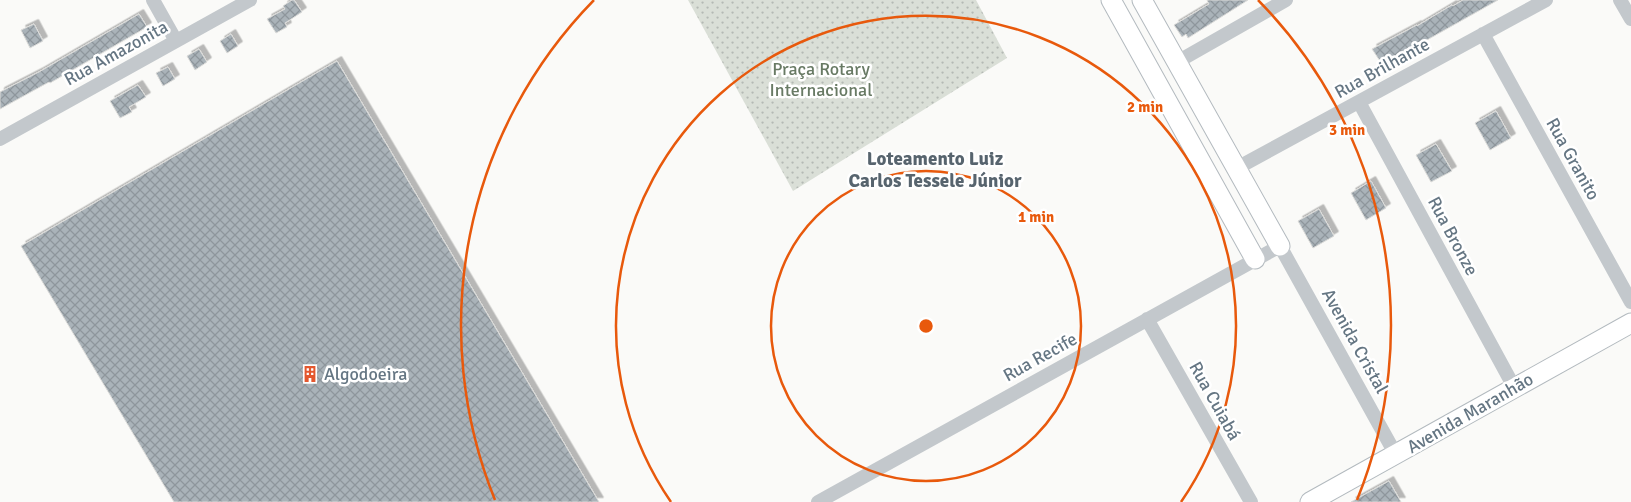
<svg xmlns="http://www.w3.org/2000/svg" width="1631" height="502" viewBox="0 0 1631 502" font-family="Signika,sans-serif">
<defs>
<pattern id="park-dots" width="8" height="8" patternUnits="userSpaceOnUse" patternTransform="scale(1.25)"><rect width="8" height="8" fill="#dadfd7"/><path d="M2 2h.1M6 6h.1" fill="none" stroke="#b4b9b4" stroke-width="1.8" stroke-linecap="round"/></pattern>
<pattern id="building-cross-hatch" width="8" height="8" patternUnits="userSpaceOnUse" patternTransform="scale(1.25)"><rect width="8" height="8" fill="#aab3b9"/><path d="M0 0l8 8M0 8l8-8" fill="none" stroke="#8e969c"/></pattern>
<filter id="shadow"><feDropShadow dx="4.5" dy="-4.5" stdDeviation="0" flood-color="#0004"/></filter>
</defs>
<rect width="100%" height="100%" fill="#fafaf8"/>
<!-- park -->
<path fill="url(#park-dots)" d="M 688,0 L 976,0 L 1007,58 L 793,191 Z"/>
<!-- building -->
<path fill="url(#building-cross-hatch)" stroke="#dcdcda" filter="url(#shadow)" d="M 292,0 L 294,0 L 302,12 L 285,23 L 287,27 L 276,33 L 267,19 L 285,9 L 283,6 Z
M 1207,0 L 1248,0 L 1188,38 L 1186,34 L 1182,37 L 1174,25 L 1209,4 Z
M 1463,0 L 1498,0 L 1402,54 L 1401,53 L 1386,62 L 1384,59 L 1380,61 L 1372,49 L 1417,25 L 1417,26 L 1452,5 L 1453,6 Z
M 139,14 L 147,27 L 50,83 L 49,82 L 0,109 L 0,92 L 39,72 Z
M 34,24 L 43,41 L 30,48 L 21,30 Z
M 231,34 L 238,46 L 227,53 L 220,41 Z
M 199,49 L 207,62 L 195,70 L 187,56 Z
M 337,61 L 599,502 L 174,502 L 21,246 Z
M 168,67 L 175,79 L 163,86 L 156,73 Z
M 138,85 L 146,97 L 129,107 L 132,112 L 120,118 L 110,101 Z
M 1496,111 L 1511,138 L 1490,150 L 1475,123 Z
M 1436,144 L 1452,171 L 1431,182 L 1416,155 Z
M 1371,181 L 1386,208 L 1366,220 L 1351,193 Z
M 1319,209 L 1334,236 L 1313,248 L 1298,221 Z
M 1389,481 L 1401,502 L 1351,502 Z"/>
<g fill="none" stroke-linecap="round" stroke-linejoin="round">
<!-- secondary casing -->
<g stroke="#b3babf" stroke-width="21">
<path id="secondary" d="M 1111,0 L 1255,259
M 1142,0 L 1280,246
M 1310,502 L 1631,323"/>
</g>
<!-- street -->
<path stroke="#c3c8cc" stroke-width="14" d="M 153,0 L 176,41
M 1620,0 L 1631,19
M 1483,34 L 1631,302
M 1177,62 L 1286,0
M 1359,102 L 1514,387
M 0,139 L 250,0
M 1237,168 L 1546,0
M 1147,319 L 1251,502
M 818,502 L 1280,246 L 1396,455"/>
<!-- secondary -->
<use href="#secondary" stroke="#fff" stroke-width="19"/>
</g>
<!-- distance rings -->
<g fill="none" stroke="#e8590c" stroke-width="2.5">
<circle cx="926" cy="326" r="155"/>
<path d="M671 502A310 310 0 1 1 1181 502"/>
<path d="M495 500A465 465 0 0 1 594 0M1258 0A465 465 0 0 1 1357 500"/>
</g>
<!-- icons -->
<defs>
<g id="building-bare" transform="scale(1.35)"><path d="M-4-6H4V6H1V3H-1V6H-4ZM-2.5-4.3h1.7v1.8h-1.7ZM.8-4.3h1.7v1.8H.8ZM-2.5-1h1.7V.8h-1.7ZM.8-1h1.7V.8H.8Z" fill="#e4572e" stroke="#fff" stroke-width="2.5" paint-order="stroke"/></g>
</defs>
<g fill-rule="evenodd">
<use href="#building-bare" x="310" y="374"/>
</g>
<g text-anchor="middle" dominant-baseline="central" stroke-width="5" stroke-linejoin="round" paint-order="stroke">
<!-- street labels -->
<g font-size="18" fill="#657683" stroke="#fff">
<text transform="translate(116 53) rotate(-29)">Rua Amazonita</text>
<text transform="translate(1382 68) rotate(-29)">Rua Brilhante</text>
<text transform="translate(1573 159) rotate(61)">Rua Granito</text>
<text transform="translate(1453 236) rotate(62)">Rua Bronze</text>
<text transform="translate(1355 341) rotate(61)">Avenida Cristal</text>
<text transform="translate(1040 357) rotate(-29)">Rua Recife</text>
<text transform="translate(1215 401) rotate(61)">Rua Cuiabá</text>
<text transform="translate(1470 413) rotate(-30)">Avenida Maranhão</text>
</g>
<!-- park labels -->
<g font-size="18" fill="#687a64" stroke="#fff">
<text x="821" y="69">Praça Rotary<tspan x="821" dy="21">Internacional</tspan></text>
</g>
<!-- poi labels -->
<g font-size="18" fill="#657683" stroke="#fff" text-anchor="start">
<text x="324" y="374">Algodoeira</text>
</g>
<!-- neighbourhood labels -->
<g font-size="19" font-weight="bold" fill="#57646e" stroke="#fff">
<text x="935" y="159">Loteamento Luiz<tspan x="935" dy="22">Carlos Tessele Júnior</tspan></text>
</g>
</g>
<circle cx="926" cy="326" r="8" fill="#e8590c" stroke="#fff" stroke-width="2.5"/>
<g font-size="15" text-anchor="middle" font-weight="bold" fill="#e8590c" stroke="#fff" stroke-width="5" stroke-linejoin="round" paint-order="stroke">
<text x="1145" y="112">2 min</text>
<text x="1347" y="135">3 min</text>
<text x="1036" y="222">1 min</text>
</g>
</svg>
